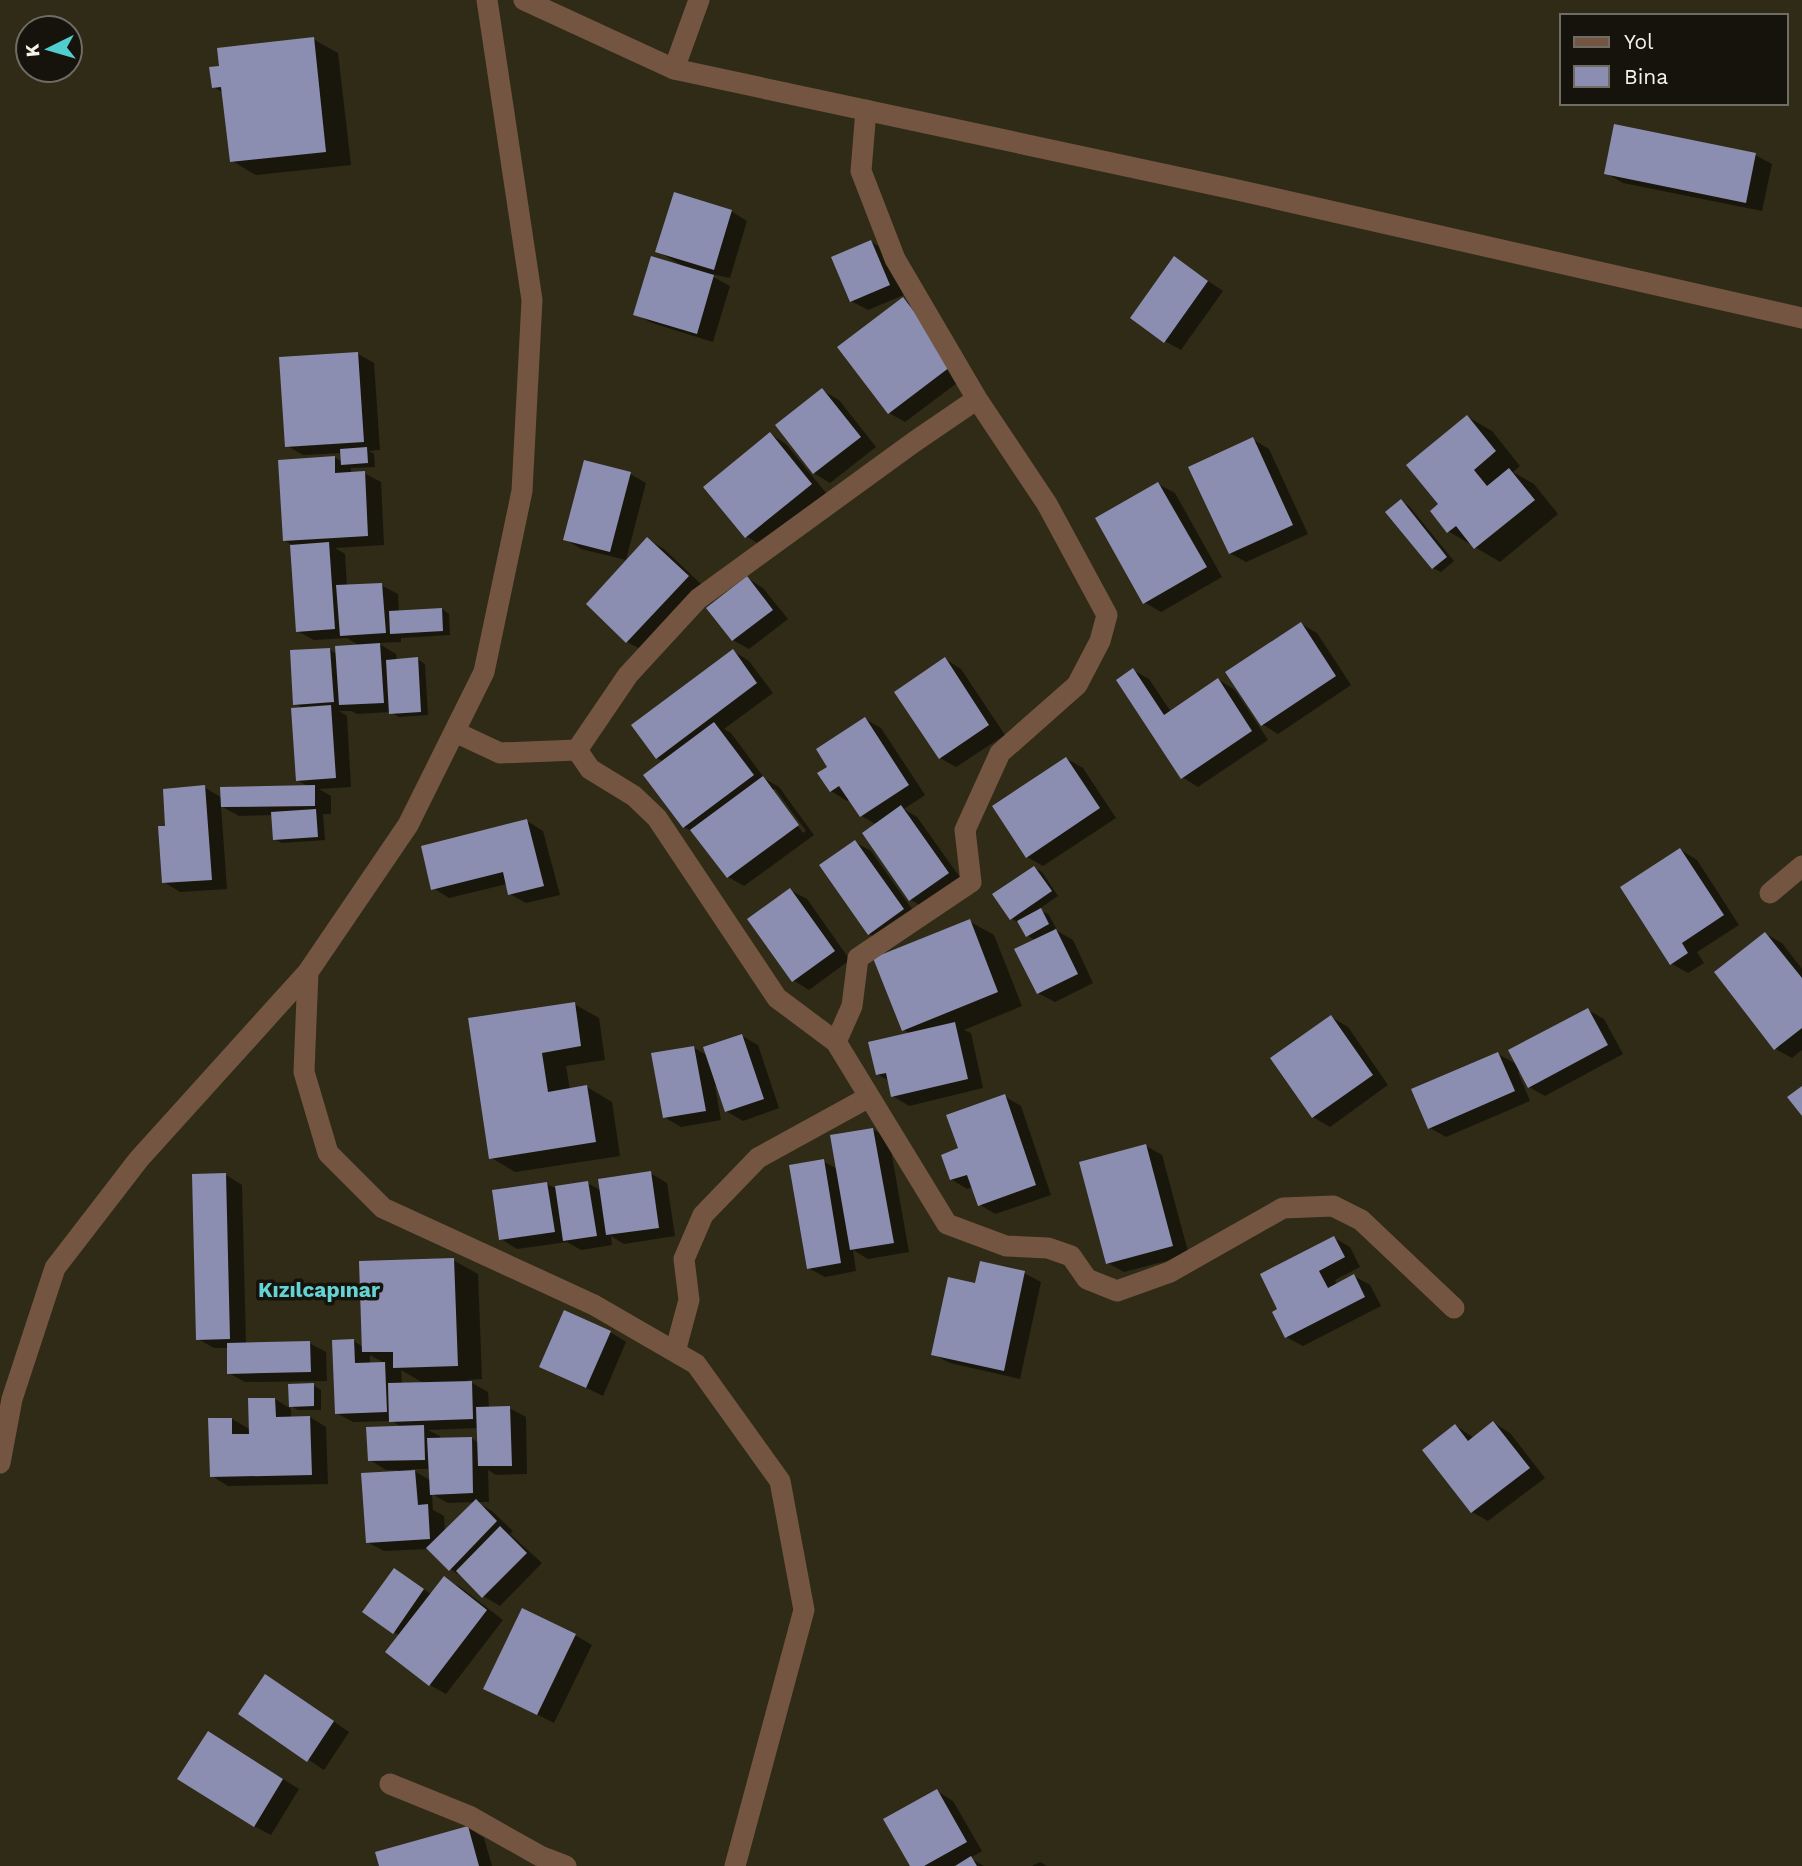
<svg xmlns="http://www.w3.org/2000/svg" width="1802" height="1866" viewBox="0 0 1802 1866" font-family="'Work Sans',sans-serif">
<rect width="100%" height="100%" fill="#2f2b17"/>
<!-- shadow -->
<path fill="#0007" fill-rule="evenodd" d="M 313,39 L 338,53 L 351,165 L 256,175 L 232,161 L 224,93 L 213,87 Z
M 1755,155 L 1772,164 L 1762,211 L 1623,183 L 1606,173 Z
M 731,211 L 747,221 L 730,278 L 706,273 L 730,286 L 713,342 L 652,323 L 635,314 L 681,265 L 657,251 Z
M 871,242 L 888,251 L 906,294 L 868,310 L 851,301 Z
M 1174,258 L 1223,291 L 1181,350 L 1165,341 Z
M 903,299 L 919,308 L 969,374 L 905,422 L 889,413 Z
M 358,354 L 374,363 L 380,450 L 369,451 L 374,454 L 375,467 L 351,468 L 351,474 L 364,473 L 381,482 L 384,545 L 335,548 L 345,554 L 347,587 L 381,585 L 398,594 L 399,612 L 442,609 L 449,614 L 450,635 L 401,638 L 401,642 L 378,643 L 396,654 L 397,661 L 417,659 L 425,664 L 428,715 L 399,717 L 390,712 L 357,714 L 351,711 L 339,711 L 347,716 L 351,787 L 319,789 L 331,796 L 331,814 L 323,814 L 325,840 L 282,843 L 274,839 L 273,815 L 239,816 L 221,806 L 227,889 L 180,892 L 164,882 L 167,827 L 204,787 L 222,798 L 309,787 L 297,780 L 303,708 L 295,704 L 330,650 L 337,654 L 360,646 L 347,638 L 314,640 L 297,631 L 292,545 L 284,540 L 334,457 L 343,462 L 342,453 L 303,455 L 286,445 Z
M 822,390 L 839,400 L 876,447 L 830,483 L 809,470 Z
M 1468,417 L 1492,431 L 1520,466 L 1513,472 L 1534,484 L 1558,514 L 1500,562 L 1448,531 L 1441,504 Z
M 770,434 L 786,444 L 827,494 L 763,546 L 747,537 L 705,487 Z
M 1252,439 L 1269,449 L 1308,534 L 1246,562 L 1230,553 Z
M 630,474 L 646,483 L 626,560 L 581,549 L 565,539 Z
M 1158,484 L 1175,493 L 1222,577 L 1161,612 L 1144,602 Z
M 1401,501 L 1409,506 L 1454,561 L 1441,572 L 1433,568 Z
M 647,539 L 664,549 L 704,587 L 644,651 L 627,642 L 588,604 Z
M 747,578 L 763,588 L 788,619 L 749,649 L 733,640 Z
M 1301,624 L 1317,633 L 1351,685 L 1278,734 L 1262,724 Z
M 733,651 L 749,661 L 773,693 L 724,729 L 731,733 L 765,779 L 779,787 L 814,835 L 744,886 L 728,877 L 695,833 L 684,827 L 664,762 L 657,758 ZM 770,789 L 775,789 L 806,831 L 803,833 Z
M 945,659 L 961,669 L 1005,735 L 956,767 L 940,758 Z
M 1133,670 L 1149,679 L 1171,712 L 1219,680 L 1235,690 L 1268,740 L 1198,787 L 1182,777 Z
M 865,719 L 881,728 L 925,795 L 904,809 L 917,817 L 964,883 L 927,909 L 911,900 L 877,825 L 862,816 L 850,799 L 847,801 L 831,791 Z
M 1067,759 L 1083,768 L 1116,818 L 1043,866 L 1027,857 Z
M 527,821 L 543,831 L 560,895 L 526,903 L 510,894 L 507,884 L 449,898 L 433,888 Z
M 855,842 L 871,851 L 919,919 L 886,943 L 869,934 Z
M 1681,850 L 1697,860 L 1739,925 L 1697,952 L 1704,963 L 1688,973 L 1672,964 Z
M 1034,868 L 1042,872 L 1058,896 L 1039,909 L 1049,915 L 1056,928 L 1054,929 L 1073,940 L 1093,983 L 1055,1002 L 1038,993 L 1036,941 L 1027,935 L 1019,923 L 1011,918 Z
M 790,890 L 807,899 L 850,960 L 809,990 L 793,980 Z
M 969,921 L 994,935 L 1022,1006 L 964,1030 L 971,1033 L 983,1088 L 909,1106 L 893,1096 L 889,1081 L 877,1074 L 911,1034 L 904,1030 Z
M 1766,934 L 1782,943 L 1802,969 L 1802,1050 L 1792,1058 L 1776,1049 Z
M 574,1004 L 599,1018 L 605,1060 L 566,1066 L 570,1090 L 587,1087 L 612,1102 L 620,1156 L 515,1172 L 490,1157 L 470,1019 Z
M 1588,1010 L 1604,1019 L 1623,1054 L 1545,1096 L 1529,1087 L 1520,1071 L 1518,1072 L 1530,1101 L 1446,1137 L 1430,1128 L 1498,1054 L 1518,1065 Z
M 1331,1017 L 1348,1027 L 1388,1085 L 1330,1127 L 1313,1117 L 1273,1059 Z
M 742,1036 L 758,1045 L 779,1108 L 743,1121 L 726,1111 L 717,1085 L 715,1086 L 721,1120 L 681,1127 L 664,1117 L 694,1048 L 707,1055 Z
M 1004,1096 L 1021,1106 L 1051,1195 L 995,1214 L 979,1204 L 973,1187 L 967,1189 L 951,1179 L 961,1149 Z
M 873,1129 L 889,1139 L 909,1252 L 868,1259 L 853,1250 L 856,1271 L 825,1277 L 808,1268 L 823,1161 L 837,1169 Z
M 1146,1146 L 1162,1155 L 1189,1255 L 1124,1272 L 1108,1263 Z
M 650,1173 L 667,1183 L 675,1236 L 624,1244 L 611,1236 L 612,1245 L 581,1250 L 567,1242 L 517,1249 L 501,1239 L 547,1184 L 555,1188 L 587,1183 L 602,1191 Z
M 226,1175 L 242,1185 L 246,1344 L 309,1343 L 326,1352 L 327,1381 L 245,1382 L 229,1373 L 229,1348 L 214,1348 L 198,1339 Z
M 1334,1238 L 1350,1247 L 1360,1267 L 1335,1280 L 1337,1285 L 1354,1276 L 1370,1285 L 1381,1306 L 1303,1346 L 1286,1337 Z
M 453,1260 L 478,1274 L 482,1379 L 467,1380 L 488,1392 L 489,1408 L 509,1408 L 526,1417 L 527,1474 L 496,1475 L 488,1470 L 489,1502 L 477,1502 L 492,1511 L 513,1531 L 510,1534 L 542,1563 L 500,1606 L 483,1596 L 466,1579 L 450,1569 L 429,1549 L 384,1551 L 367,1542 L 397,1473 L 397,1470 L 386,1470 L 370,1460 L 403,1428 L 392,1421 L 353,1422 L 336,1413 L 354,1341 L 363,1347 ZM 370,1355 L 386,1364 L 370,1364 ZM 401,1370 L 425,1384 L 402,1385 ZM 479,1428 L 479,1443 L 471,1438 L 440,1439 L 440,1436 L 428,1430 ZM 411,1469 L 430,1469 L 431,1481 ZM 432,1494 L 448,1503 L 475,1502 L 445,1532 L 444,1516 L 433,1510 Z
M 1024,1273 L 1041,1282 L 1020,1379 L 950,1363 L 933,1354 Z
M 610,1332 L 626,1342 L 603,1396 L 541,1366 Z
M 313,1385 L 321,1390 L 321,1410 L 298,1410 L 291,1406 L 291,1418 L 310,1417 L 326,1427 L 328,1484 L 228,1486 L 212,1476 L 232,1419 L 251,1430 L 275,1399 L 291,1409 L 290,1386 Z
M 1494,1423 L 1510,1433 L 1545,1478 L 1488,1521 L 1472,1512 L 1456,1426 L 1474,1438 Z
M 444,1578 L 460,1587 L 503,1620 L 446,1694 L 430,1685 L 400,1636 L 394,1632 L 410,1580 L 431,1594 Z
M 575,1635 L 592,1645 L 554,1723 L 485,1688 Z
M 281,1685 L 349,1732 L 324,1770 L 240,1714 Z
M 224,1742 L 299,1789 L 271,1835 L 254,1826 Z
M 937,1791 L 953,1801 L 982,1851 L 970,1858 L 984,1866 L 912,1866 Z
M 468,1828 L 484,1838 L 492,1866 L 381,1866 Z
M 1040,1862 L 1047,1866 L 1032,1866 Z"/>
<!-- building -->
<path fill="#8b8eb0" d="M 314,37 L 326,152 L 230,162 L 221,87 L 212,88 L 209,67 L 219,66 L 217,48 Z
M 1614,124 L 1756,153 L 1746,203 L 1604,174 Z
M 674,192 L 732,210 L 714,270 L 655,252 Z
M 871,240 L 890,285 L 850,302 L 831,257 Z
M 651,256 L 714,275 L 697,334 L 633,315 Z
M 1174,256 L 1208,281 L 1164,343 L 1130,318 Z
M 903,297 L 954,364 L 888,414 L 837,347 Z
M 358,352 L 364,442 L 285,447 L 279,357 Z
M 822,388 L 861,437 L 813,474 L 775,425 Z
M 1467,415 L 1496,451 L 1474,470 L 1487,486 L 1509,468 L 1535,500 L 1474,549 L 1456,526 L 1447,533 L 1430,511 L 1438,504 L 1406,465 Z
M 770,432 L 812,484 L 745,538 L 703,487 Z
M 1253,437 L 1293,525 L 1229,554 L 1188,467 Z
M 367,447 L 368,463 L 341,465 L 340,449 Z
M 335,456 L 335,473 L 365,471 L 368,536 L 283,541 L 278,460 Z
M 584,460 L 631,472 L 610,552 L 563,540 Z
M 1158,482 L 1207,567 L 1143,604 L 1095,518 Z
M 1401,499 L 1447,557 L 1432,569 L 1385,512 Z
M 647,537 L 689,576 L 626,643 L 586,604 Z
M 329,542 L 335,629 L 296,632 L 290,545 Z
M 747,576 L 773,610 L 732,641 L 706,608 Z
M 382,583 L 386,633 L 340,636 L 336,585 Z
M 442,608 L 443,631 L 390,634 L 389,611 Z
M 1301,622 L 1336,676 L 1261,726 L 1225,672 Z
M 380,643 L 384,703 L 339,705 L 335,646 Z
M 330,648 L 334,702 L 293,705 L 290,650 Z
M 733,649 L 757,683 L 656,759 L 631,725 Z
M 418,657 L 421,712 L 389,714 L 386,660 Z
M 945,657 L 989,725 L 939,759 L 894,692 Z
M 1133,668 L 1164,715 L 1218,678 L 1252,731 L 1181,779 L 1116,680 Z
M 331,705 L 336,778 L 296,781 L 291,708 Z
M 865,717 L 909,785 L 860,817 L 839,786 L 830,792 L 817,773 L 827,767 L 816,749 Z
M 714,722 L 754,775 L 683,828 L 643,775 Z
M 1066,757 L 1100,808 L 1026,858 L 992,806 Z
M 763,776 L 799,825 L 727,878 L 690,830 Z
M 205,785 L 212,880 L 162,883 L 158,826 L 165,826 L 163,789 Z
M 315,785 L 315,806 L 221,807 L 220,787 Z
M 901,805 L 949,873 L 909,901 L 862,833 Z
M 316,809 L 318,837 L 273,840 L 271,812 Z
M 527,819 L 544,886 L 508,895 L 503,872 L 431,890 L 421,846 Z
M 855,840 L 904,909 L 868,935 L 819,865 Z
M 1680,848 L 1724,915 L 1682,943 L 1688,953 L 1670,965 L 1620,887 Z
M 1034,866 L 1052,891 L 1010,920 L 992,894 Z
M 790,888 L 835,951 L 792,982 L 747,919 Z
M 1041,908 L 1049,924 L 1026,937 L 1017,921 Z
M 970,919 L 998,992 L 902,1031 L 873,958 Z
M 1056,929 L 1078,974 L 1037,994 L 1014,949 Z
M 1765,932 L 1802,978 L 1802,1028 L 1774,1050 L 1714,972 Z
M 575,1002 L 581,1046 L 542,1053 L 548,1092 L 587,1085 L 596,1142 L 489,1159 L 468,1018 Z
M 1588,1008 L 1608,1045 L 1528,1088 L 1508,1050 Z
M 1331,1015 L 1373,1075 L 1312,1118 L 1270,1058 Z
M 955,1022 L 968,1079 L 891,1097 L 886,1073 L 876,1075 L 868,1042 Z
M 742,1034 L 764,1099 L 725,1112 L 703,1047 Z
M 694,1046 L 706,1111 L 663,1118 L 651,1053 Z
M 1498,1052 L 1515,1091 L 1428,1129 L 1411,1089 Z
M 1802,1086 L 1802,1116 L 1787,1097 Z
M 1005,1094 L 1036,1185 L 978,1206 L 967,1175 L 950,1180 L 941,1155 L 958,1148 L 946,1115 Z
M 873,1128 L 894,1243 L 850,1250 L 830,1135 Z
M 1146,1144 L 1173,1246 L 1106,1264 L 1079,1162 Z
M 824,1159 L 841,1263 L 807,1269 L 789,1165 Z
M 651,1171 L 659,1228 L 606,1235 L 598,1179 Z
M 226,1173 L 230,1339 L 196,1340 L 192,1174 Z
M 588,1181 L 597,1236 L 563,1241 L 555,1186 Z
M 547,1182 L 555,1232 L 499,1240 L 492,1190 Z
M 1334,1236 L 1345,1257 L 1319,1271 L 1328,1288 L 1354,1274 L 1365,1297 L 1285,1338 L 1272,1312 L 1277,1309 L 1260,1274 Z
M 454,1258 L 458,1366 L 393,1368 L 393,1352 L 362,1352 L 359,1261 Z
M 980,1261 L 1025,1271 L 1004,1371 L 931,1355 L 948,1277 L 975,1283 Z
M 564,1310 L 611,1331 L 586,1388 L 539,1367 Z
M 354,1339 L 355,1363 L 385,1362 L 387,1412 L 335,1414 L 332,1340 Z
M 310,1341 L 311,1372 L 227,1374 L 227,1343 Z
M 472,1381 L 473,1419 L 389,1422 L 388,1383 Z
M 314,1383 L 314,1406 L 289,1407 L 288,1384 Z
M 248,1398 L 275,1398 L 276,1417 L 310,1416 L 312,1475 L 210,1477 L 208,1418 L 232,1418 L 232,1434 L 249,1434 Z
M 510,1406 L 512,1466 L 478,1466 L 476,1407 Z
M 1493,1421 L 1530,1468 L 1471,1513 L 1422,1450 L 1455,1424 L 1468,1441 Z
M 424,1425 L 425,1460 L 368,1461 L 366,1427 Z
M 472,1437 L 473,1493 L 430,1495 L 427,1438 Z
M 415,1470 L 418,1505 L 428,1504 L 430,1539 L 366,1543 L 361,1473 Z
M 476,1499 L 497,1521 L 449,1571 L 426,1548 Z
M 500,1526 L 527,1553 L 482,1598 L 456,1571 Z
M 394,1568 L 424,1589 L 393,1634 L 362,1612 Z
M 444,1576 L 487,1610 L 429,1686 L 385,1652 Z
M 522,1608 L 576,1634 L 537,1715 L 483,1689 Z
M 265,1674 L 334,1721 L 307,1762 L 238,1714 Z
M 208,1731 L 283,1779 L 254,1827 L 177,1779 Z
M 937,1789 L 967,1842 L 924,1866 L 910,1866 L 883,1819 Z
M 468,1826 L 479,1866 L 379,1866 L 375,1852 Z
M 971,1856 L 977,1866 L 955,1866 Z"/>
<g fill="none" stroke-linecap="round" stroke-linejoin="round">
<!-- minor -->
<path stroke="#735541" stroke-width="21" d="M 487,0 L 532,300 L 522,491 L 484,672 L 408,825 L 308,972 L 304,1072 L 328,1153 L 383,1208 L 594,1305 L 696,1364 L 780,1481 L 804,1610 L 735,1866
M 674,69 L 699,0
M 455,732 L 500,753 L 577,750
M 577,750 L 590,769 L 634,796 L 657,818 L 777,998 L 836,1042 L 947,1224 L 1006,1246 L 1048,1248 L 1071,1256 L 1087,1279 L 1117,1291 L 1170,1272 L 1283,1208 L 1333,1206 L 1361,1220 L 1454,1308
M 577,750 L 628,675 L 698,599 L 914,442 L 977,399
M 1770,893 L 1802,866
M 836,1042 L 852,1006 L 858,958 L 971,882 L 965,830 L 1000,753 L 1077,685 L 1100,641 L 1107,615 L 1047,504 L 977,399 L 895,259 L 861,171 L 866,110
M 675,1352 L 689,1300 L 684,1259 L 703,1215 L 758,1158 L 869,1097
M 0,1463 L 12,1399 L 55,1268 L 139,1159 L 308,972
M 390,1784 L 469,1816 L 540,1856 L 566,1866"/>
<!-- tertiary -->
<path stroke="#735541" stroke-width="21" d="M 524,0 L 674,69 L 1233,189 L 1802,318"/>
</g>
<g text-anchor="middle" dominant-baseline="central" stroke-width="7" stroke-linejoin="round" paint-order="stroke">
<!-- quarter labels -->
<g font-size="21" font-weight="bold" fill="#65d2d3" stroke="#15130b">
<text x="319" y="1289">Kızılcapınar</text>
</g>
</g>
<!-- legend -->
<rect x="1560" y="14" width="228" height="91" fill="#15130b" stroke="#6f6d63" stroke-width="2"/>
<rect x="1574" y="37" width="35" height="10" fill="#735541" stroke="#6f6d63" stroke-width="2"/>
<text x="1624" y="49" font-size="21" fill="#f6f4e8">Yol</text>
<rect x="1574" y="66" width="35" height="21" fill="#8b8eb0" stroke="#6f6d63" stroke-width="2"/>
<text x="1624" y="84" font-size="21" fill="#f6f4e8">Bina</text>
<!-- north arrow -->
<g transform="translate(49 49) rotate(265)"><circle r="33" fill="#15130b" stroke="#6f6d63" stroke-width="2"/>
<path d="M0-5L12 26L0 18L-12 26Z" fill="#52cdce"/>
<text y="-10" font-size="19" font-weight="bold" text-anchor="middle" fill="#f6f4e8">K</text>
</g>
</svg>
